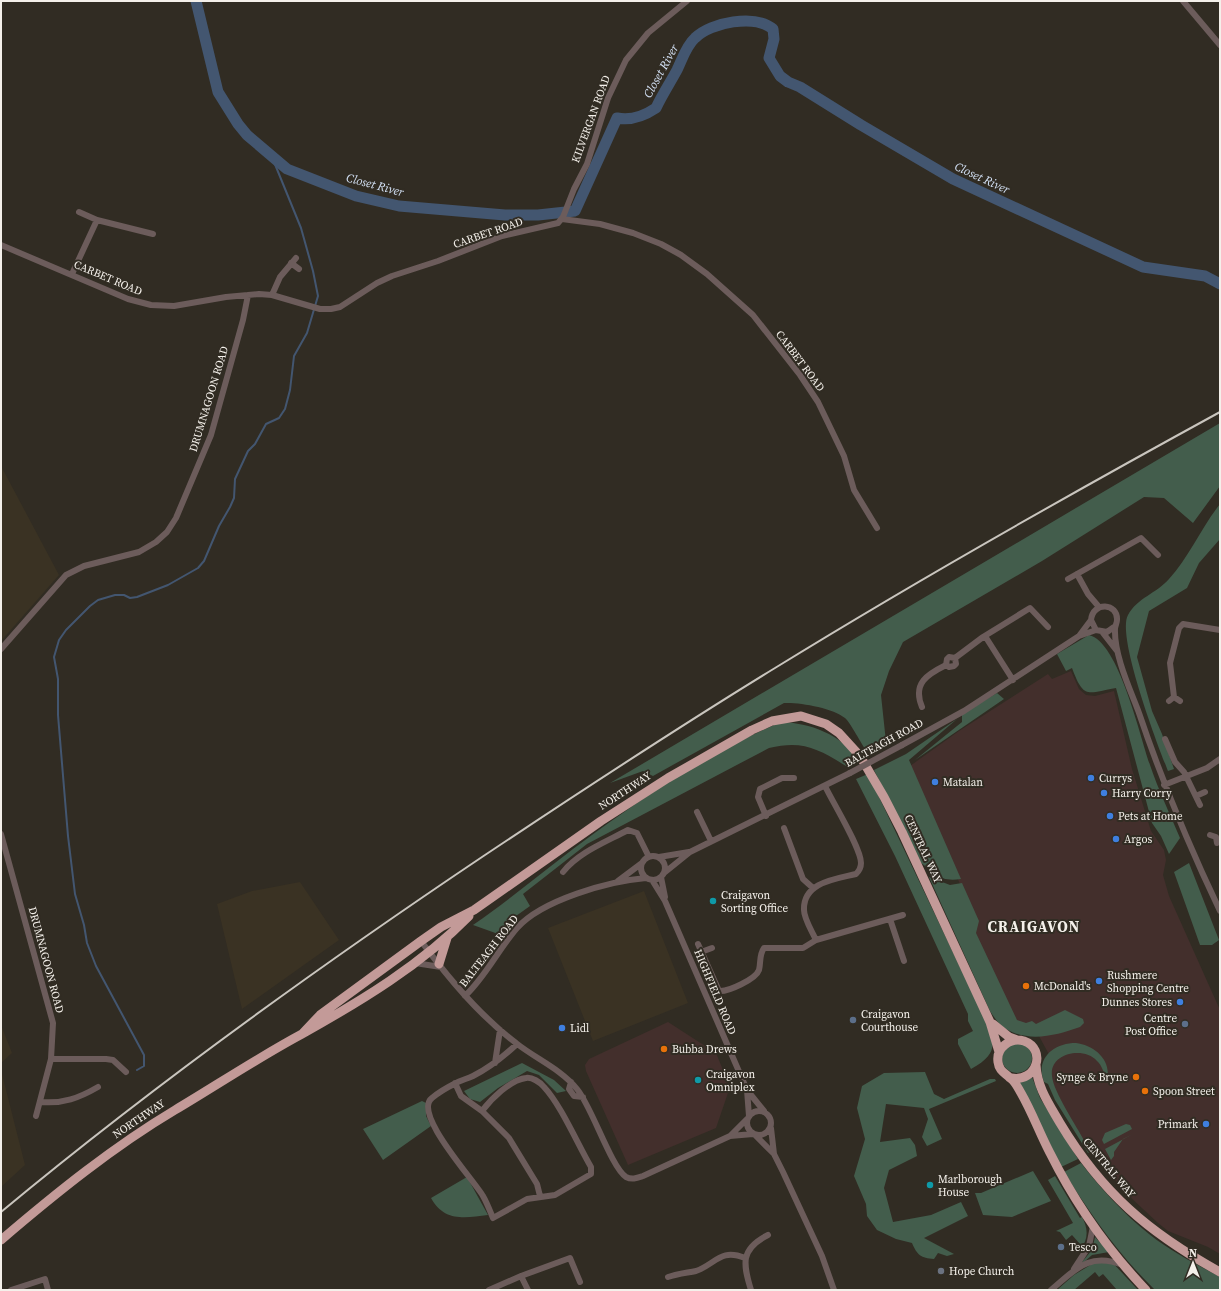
<svg xmlns="http://www.w3.org/2000/svg" width="1221" height="1291" viewBox="0 0 1221 1291" font-family="'Source Serif 4',serif">
<rect width="100%" height="100%" fill="#312c23"/>
<!-- commercial -->
<path fill="#432f2c" d="M 1071,671 L 1079,689 L 1086,695 L 1095,696 L 1114,691 L 1132,769 L 1151,831 L 1164,850 L 1166,860 L 1163,875 L 1169,896 L 1220,1010 L 1220,1254 L 1208,1247 L 1168,1231 L 1158,1223 L 1128,1195 L 1087,1148 L 1046,1076 L 1052,1060 L 1039,1036 L 1021,1031 L 974,941 L 976,922 L 910,766 L 959,731 L 1048,674 L 1052,679 Z
M 668,1022 L 716,1053 L 730,1087 L 716,1128 L 628,1165 L 586,1071 L 585,1065 L 589,1059 Z"/>
<!-- built -->
<path fill="#3a3223" d="M 1,466 L 59,575 L 1,641 Z
M 300,882 L 339,940 L 242,1009 L 217,904 L 252,891 Z
M 644,891 L 688,1003 L 593,1041 L 548,928 Z
M 1,1025 L 12,1053 L 1,1063 Z
M 1,1070 L 25,1165 L 1,1187 Z"/>
<!-- green -->
<path fill="#435d4c" d="M 1220,423 L 1220,486 L 1193,523 L 1164,498 L 1144,497 L 1042,561 L 903,642 L 889,671 L 881,695 L 886,742 L 867,752 C 862,745 850,722 845,718 C 833,708 799,702 784,703 L 653,776 L 643,771 L 610,783 Z
M 1220,504 L 1220,539 L 1199,563 L 1187,588 L 1149,611 L 1137,657 L 1152,711 L 1162,734 L 1174,769 L 1168,771 C 1158,746 1116,636 1128,615 C 1137,598 1157,593 1169,579 C 1189,557 1201,528 1220,504 Z
M 1089,635 C 1119,642 1140,737 1150,765 C 1158,789 1170,814 1180,838 L 1169,854 L 1161,836 L 1152,823 L 1116,688 C 1087,693 1084,700 1072,668 L 1066,671 L 1057,654 Z
M 997,693 L 1004,699 L 915,760 L 962,722 L 962,714 Z
M 957,719 L 909,760 L 961,879 C 939,882 936,874 920,862 L 874,770 L 906,754 Z
M 781,722 C 810,723 841,734 858,760 L 846,766 C 818,749 803,740 769,748 L 587,844 L 523,894 L 530,906 L 509,921 L 501,935 L 473,925 C 515,896 554,862 596,832 C 654,790 715,750 781,722 Z
M 868,774 L 981,1011 C 993,1040 1003,1051 971,1069 L 958,1044 L 958,1039 L 973,1031 L 968,1021 L 968,1014 L 895,856 L 856,779 Z
M 1189,863 L 1219,940 L 1212,945 L 1200,945 L 1174,872 Z
M 929,877 L 950,885 L 962,883 L 979,921 L 976,933 L 1017,1020 L 1026,1023 L 1032,1021 L 1036,1024 L 1065,1010 L 1083,1019 L 1084,1023 L 1080,1027 C 1057,1035 1030,1043 1006,1029 C 999,1025 994,1017 990,1011 Z
M 1076,1043 C 1094,1045 1112,1060 1107,1080 C 1104,1074 1102,1065 1097,1061 C 1084,1046 1049,1053 1052,1076 C 1053,1091 1077,1127 1085,1142 L 1091,1140 L 1096,1148 L 1088,1153 L 1055,1100 L 1048,1084 L 1044,1082 C 1035,1059 1053,1043 1076,1043 Z
M1002 1058a15 15 0 1 1 30 0a15 15 0 1 1-30 0Z
M 522,1063 L 554,1080 L 566,1091 L 557,1093 L 539,1075 L 527,1071 L 498,1088 L 480,1102 L 470,1099 L 464,1091 Z
M 925,1072 L 934,1094 L 944,1099 L 990,1079 L 995,1079 L 996,1081 L 929,1109 L 942,1139 L 927,1146 L 922,1137 L 928,1119 L 924,1108 L 886,1104 L 880,1142 L 910,1138 L 915,1145 L 917,1156 L 889,1170 L 884,1188 L 893,1222 L 931,1215 L 961,1202 L 968,1216 L 924,1238 L 954,1254 L 947,1256 L 938,1253 L 934,1259 C 921,1258 917,1255 912,1243 L 896,1239 L 877,1230 L 867,1216 L 866,1204 L 854,1176 L 865,1139 L 857,1108 L 862,1086 L 884,1073 Z
M 1032,1077 L 1040,1098 L 1078,1159 L 1061,1167 L 1019,1082 L 1025,1081 Z
M 422,1101 L 426,1103 L 426,1116 L 431,1126 L 383,1160 L 363,1129 Z
M 1126,1124 L 1130,1125 L 1132,1129 L 1104,1144 L 1102,1140 L 1105,1133 Z
M 1133,1134 L 1123,1139 L 1114,1152 L 1114,1156 L 1111,1160 L 1105,1149 Z
M 1081,1163 C 1101,1189 1124,1214 1149,1234 C 1170,1251 1196,1264 1220,1277 L 1220,1290 L 1155,1290 C 1119,1255 1091,1215 1064,1172 Z
M 1033,1171 L 1051,1201 L 1012,1217 L 983,1215 L 975,1193 L 981,1193 Z
M 1055,1176 L 1080,1218 L 1082,1217 C 1088,1228 1089,1239 1080,1250 L 1074,1250 L 1080,1244 L 1072,1235 L 1066,1240 L 1060,1232 L 1056,1231 L 1073,1223 L 1048,1180 Z
M 467,1177 L 488,1215 C 465,1218 444,1222 431,1198 Z
M 1095,1237 L 1109,1252 L 1092,1255 L 1077,1268 L 1092,1250 Z
M 1097,1261 L 1112,1262 L 1138,1290 L 1117,1290 L 1103,1274 L 1099,1277 L 1095,1272 L 1074,1290 L 1057,1290 L 1074,1275 Z"/>
<g fill="none" stroke-linecap="round" stroke-linejoin="round">
<!-- stream -->
<path stroke="#435670" stroke-width="2" d="M 137,1070 L 144,1066 L 144,1055 L 96,966 L 87,943 L 84,925 L 75,894 L 68,836 L 58,715 L 58,679 L 54,657 L 59,640 L 66,630 L 90,606 L 98,600 L 115,595 L 124,595 L 130,598 L 137,597 L 168,585 L 198,568 L 204,561 L 219,526 L 230,507 L 234,498 L 235,479 L 248,451 L 255,444 L 266,424 L 279,418 L 285,409 L 290,390 L 294,356 L 307,333 L 318,296 L 313,271 L 301,228 L 272,157"/>
<!-- river -->
<path stroke="#435670" stroke-width="11" d="M 196,1 L 218,92 L 238,124 L 247,135 L 287,169 L 356,196 L 399,206 L 505,215 L 538,215 L 575,211 L 617,118 C 631,121 644,116 656,108 C 662,95 670,83 677,70 C 682,60 686,46 695,38 C 711,22 755,14 773,29 L 774,39 L 769,58 L 780,76 L 788,82 L 800,87 L 861,125 L 953,179 L 1143,267 L 1205,276 L 1220,284"/>
<!-- minor -->
<path stroke="#6c5c5b" stroke-width="6" d="M 1183,1 L 1220,45
M 79,212 L 97,220 L 153,234
M 562,219 L 600,224 L 633,233 L 661,244 L 681,255 L 707,274 L 753,315 L 800,375 L 818,402 L 844,456 L 854,490 L 877,528
M 1,245 L 128,299 L 151,305 L 174,306 L 226,297 L 259,294 L 272,295 L 320,309 L 331,309 L 340,307 L 377,283 L 392,276 L 438,261 L 502,236 L 558,223 L 563,217 L 574,189 L 587,164 L 608,98 L 626,60 L 648,33 L 687,1
M 291,263 L 299,269
M 72,274 L 97,220
M 272,295 L 280,277 L 296,258
M 1077,574 L 1088,594 L 1099,607
M 1068,579 L 1141,538 L 1158,555
M 1114,627 L 1107,632 L 1096,630 L 1091,620 C 1093,601 1118,603 1117,620 C 1117,623 1115,626 1115,629 C 1114,655 1130,689 1139,713 C 1162,781 1189,846 1220,911
M 1103,633 L 1117,651
M 985,636 L 1013,680
M 1079,636 L 1091,620
M 1,649 L 66,575 L 84,566 L 139,552 L 156,542 L 167,532 L 176,518 L 211,435 L 243,320 L 248,295
M 955,658 L 956,664 L 954,666 L 949,667 L 946,665 L 947,659 L 949,657 L 955,658 L 983,637 L 1030,608 L 1048,627
M 1174,697 L 1170,663 L 1179,628 L 1183,624 L 1220,630
M 1169,701 L 1174,697 L 1180,701
M 922,707 C 912,683 928,674 946,665
M 1165,739 L 1175,762 L 1184,772 L 1200,805
M 902,745 L 964,711 L 1079,636 L 1096,630
M 1164,785 L 1207,768 L 1220,759
M 825,786 C 833,803 861,848 861,863 C 861,867 859,871 856,874 C 836,879 803,882 804,910 C 804,919 812,931 816,940 L 903,915
M 1196,796 L 1205,792
M 697,812 L 711,841
M 766,816 L 758,797 L 760,789 L 782,778 L 794,778
M 784,828 L 803,879 L 813,888
M 1,834 L 53,1023 L 51,1059 L 36,1116
M 1210,835 L 1216,837 L 1217,843
M641 868a12 12 0 1 1 24 0a12 12 0 1 1-24 0Z
M 659,857 L 689,852
M 563,872 C 579,852 606,842 628,830 L 637,833 L 649,857
M 664,873 L 690,852 L 850,773
M 661,877 L 665,897
M 652,880 L 665,901 L 747,1090 L 764,1111
M 618,881 L 642,863
M 890,919 L 904,961
M 421,941 C 449,979 479,1015 516,1043 C 536,1059 561,1069 577,1089 C 592,1107 611,1167 626,1177 C 632,1180 637,1178 643,1176 L 730,1136 L 753,1134
M 698,944 L 719,991 C 728,992 756,979 759,970 C 761,962 759,955 764,948 L 803,948 L 816,940
M 701,952 L 712,948
M 415,963 L 441,967
M 465,996 C 486,976 498,950 517,928 C 542,900 609,881 646,878
M 51,1059 L 106,1059 L 113,1060 L 126,1072
M 495,1063 L 500,1030
M 571,1082 L 569,1089 L 574,1096 L 583,1097
M 455,1083 L 461,1096 L 482,1111 L 509,1138 L 537,1184 L 540,1196
M 747,1090 L 749,1116
M 41,1102 C 63,1104 79,1098 98,1087
M747 1123a12 12 0 1 1 24 0a12 12 0 1 1-24 0Z
M 482,1111 C 491,1099 510,1080 526,1078 C 532,1077 540,1082 544,1087 C 561,1105 578,1145 591,1167 L 591,1174 L 555,1195 L 527,1199 L 493,1218 C 490,1211 487,1203 483,1196 C 474,1180 412,1113 432,1098 C 439,1092 448,1087 456,1083 C 461,1080 467,1079 473,1076 C 489,1068 503,1057 517,1044
M 771,1128 L 774,1154
M 755,1135 L 774,1154 L 783,1172 L 822,1256 L 834,1290
M 730,1136 L 747,1119
M 1074,1269 L 1089,1246 L 1093,1226
M 521,1276 L 528,1290
M 668,1277 C 677,1274 686,1273 696,1271 C 716,1264 720,1248 745,1258
M 11,1290 L 45,1279 L 48,1290
M 489,1290 L 521,1276 L 570,1258 L 580,1282
M 751,1290 C 743,1264 740,1249 768,1235
M 1051,1290 C 1076,1269 1089,1252 1123,1265"/>
<!-- highway -->
<path stroke="#c39a98" stroke-width="9" d="M 439,964 L 447,938
M 993,1024 L 1009,1037 L 1017,1040
M 302,1034 L 320,1015 L 421,941 L 441,927 L 474,910 L 601,821 L 668,778 L 752,730 L 772,721 L 801,716 L 826,724 L 839,733 L 860,756 L 884,797 L 902,832 L 990,1022 L 999,1052
M 1036,1065 C 1037,1087 1049,1104 1060,1123 C 1102,1193 1149,1233 1220,1272
M 1011,1078 C 1037,1083 1047,1049 1024,1041 C 1010,1037 996,1048 998,1062 C 999,1071 1005,1073 1010,1078 C 1015,1081 1018,1088 1021,1093 C 1032,1112 1040,1134 1050,1153 C 1075,1203 1107,1249 1146,1290
M 1,1240 C 56,1193 113,1147 175,1110 C 217,1085 259,1057 302,1034 C 361,1001 421,965 469,916"/>
<!-- rail -->
<path stroke="#c9c5be" stroke-width="2" d="M 1,1212 C 155,1084 318,967 485,855 C 581,791 677,728 775,668 C 921,578 1070,494 1220,412"/>
<!-- minor-bridge -->
<path stroke="#6c5c5b" stroke-width="6" d="M 850,773 L 902,745"/>
</g>
<!-- markers -->
<g fill="#3f7fe0" stroke="#312c23" stroke-width="1.5">
<circle cx="1091" cy="778" r="4"/>
<circle cx="935" cy="782" r="4"/>
<circle cx="1104" cy="793" r="4"/>
<circle cx="1110" cy="816" r="4"/>
<circle cx="1116" cy="839" r="4"/>
<circle cx="1099" cy="981" r="4"/>
<circle cx="1180" cy="1002" r="4"/>
<circle cx="562" cy="1028" r="4"/>
<circle cx="1206" cy="1124" r="4"/>
</g>
<g fill="#0f9aa8" stroke="#312c23" stroke-width="1.5">
<circle cx="713" cy="901" r="4"/>
<circle cx="698" cy="1080" r="4"/>
<circle cx="930" cy="1185" r="4"/>
</g>
<g fill="#e8710a" stroke="#312c23" stroke-width="1.5">
<circle cx="1026" cy="986" r="4"/>
<circle cx="664" cy="1049" r="4"/>
<circle cx="1136" cy="1077" r="4"/>
<circle cx="1145" cy="1091" r="4"/>
</g>
<g fill="#5c6f8a" stroke="#312c23" stroke-width="1.5">
<circle cx="853" cy="1020" r="4"/>
<circle cx="1185" cy="1024" r="4"/>
<circle cx="1061" cy="1247" r="4"/>
</g>
<circle fill="#6b7280" stroke="#312c23" stroke-width="1.5" cx="941" cy="1271" r="4"/>
<g text-anchor="middle" dominant-baseline="central" stroke-width="4" stroke-linejoin="round" paint-order="stroke">
<!-- street labels -->
<g font-size="11" fill="#f4f0ea" stroke="#312c23">
<text transform="translate(591 119) rotate(-70)">KILVERGAN ROAD</text>
<text transform="translate(488 233) rotate(-19)">CARBET ROAD</text>
<text transform="translate(108 278) rotate(23)">CARBET ROAD</text>
<text transform="translate(800 361) rotate(53)">CARBET ROAD</text>
<text transform="translate(209 399) rotate(-73)">DRUMNAGOON ROAD</text>
<text transform="translate(884 743) rotate(-29)">BALTEAGH ROAD</text>
<text transform="translate(625 791) rotate(-33)">NORTHWAY</text>
<text transform="translate(923 849) rotate(65)">CENTRAL WAY</text>
<text transform="translate(489 951) rotate(-52)">BALTEAGH ROAD</text>
<text transform="translate(46 960) rotate(75)">DRUMNAGOON ROAD</text>
<text transform="translate(715 992) rotate(67)">HIGHFIELD ROAD</text>
<text transform="translate(139 1119) rotate(-34)">NORTHWAY</text>
<text transform="translate(1109 1168) rotate(50)">CENTRAL WAY</text>
</g>
<!-- poi labels -->
<g font-size="11" fill="#f4f0ea" stroke="#312c23" text-anchor="start">
<text x="1099" y="778">Currys</text>
<text x="943" y="782">Matalan</text>
<text x="1112" y="793">Harry Corry</text>
<text x="1118" y="816">Pets at Home</text>
<text x="1124" y="839">Argos</text>
<text x="721" y="895">Craigavon<tspan x="721" dy="13">Sorting Office</tspan></text>
<text x="1107" y="975">Rushmere<tspan x="1107" dy="13">Shopping Centre</tspan></text>
<text x="1034" y="986">McDonald's</text>
<text x="1172" y="1002" text-anchor="end">Dunnes Stores</text>
<text x="861" y="1014">Craigavon<tspan x="861" dy="13">Courthouse</tspan></text>
<text x="1177" y="1018" text-anchor="end">Centre<tspan x="1177" dy="13">Post Office</tspan></text>
<text x="570" y="1028">Lidl</text>
<text x="672" y="1049">Bubba Drews</text>
<text x="706" y="1074">Craigavon<tspan x="706" dy="13">Omniplex</tspan></text>
<text x="1128" y="1077" text-anchor="end">Synge &amp; Bryne</text>
<text x="1153" y="1091">Spoon Street</text>
<text x="1198" y="1124" text-anchor="end">Primark</text>
<text x="938" y="1179">Marlborough<tspan x="938" dy="13">House</tspan></text>
<text x="1069" y="1247">Tesco</text>
<text x="949" y="1271">Hope Church</text>
</g>
<!-- water labels -->
<g font-size="12" font-style="italic" fill="#d4e2f6" stroke="#312c23">
<text transform="translate(661 71) rotate(-61)">Closet River</text>
<text transform="translate(982 178) rotate(25)">Closet River</text>
<text transform="translate(375 185) rotate(15)">Closet River</text>
</g>
<!-- district labels -->
<g font-size="15" font-weight="bold" letter-spacing="1" fill="#f4f0ea" stroke="#312c23">
<text x="1034" y="926">CRAIGAVON</text>
</g>
</g>
<!-- border -->
<rect width="1221" height="1291" fill="none" stroke="#f4f0ea" stroke-width="4"/>
<!-- north arrow -->
<g transform="translate(1193 1263)" stroke="#312c23" stroke-width="3" paint-order="stroke">
<path d="M0-3L7 15L0 10L-7 15Z" fill="#f4f0ea"/>
<text y="-6" font-size="11" font-weight="bold" text-anchor="middle" fill="#f4f0ea">N</text>
</g>
</svg>
